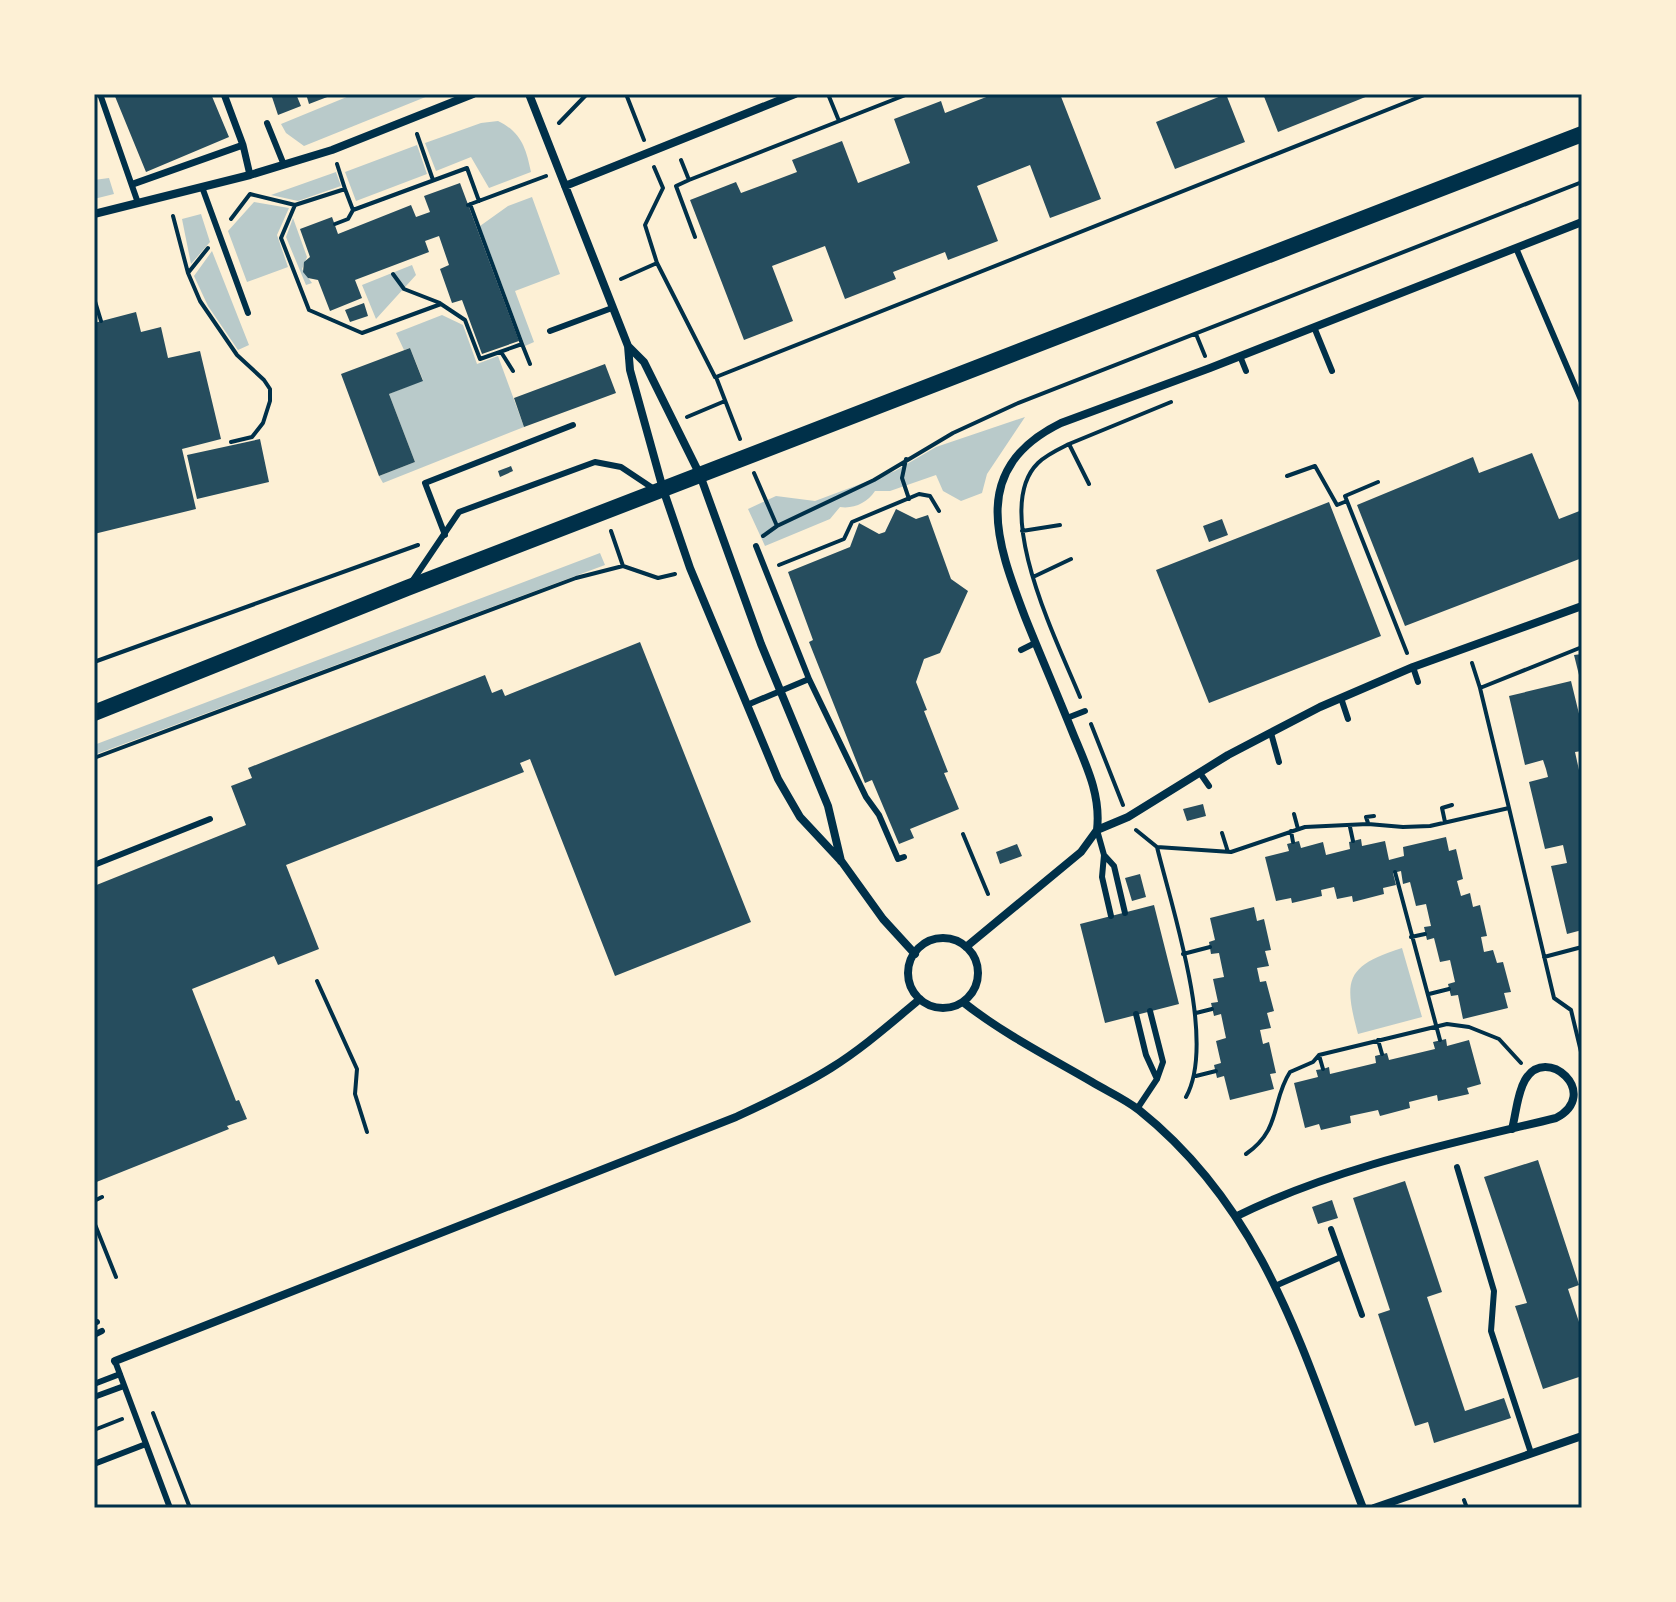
<svg xmlns="http://www.w3.org/2000/svg" width="1676" height="1602" viewBox="0 0 1676 1602" font-family="'Asap Condensed',sans-serif">
<rect width="100%" height="100%" fill="#fdf0d5"/>
<!-- green -->
<path fill="#b9caca" d="M 354,94 L 433,94 L 304,146 L 286,133 L 281,124 Z
M 498,121 C 521,132 526,148 531,172 L 489,188 L 471,157 L 436,171 L 425,143 L 481,123 Z
M 417,145 L 427,174 L 356,201 L 345,172 Z
M 336,172 L 341,186 L 298,201 L 271,195 Z
M 109,178 L 114,194 L 94,199 L 94,180 Z
M 532,197 L 560,274 L 515,291 L 534,342 L 525,346 L 480,226 L 508,206 Z
M 254,202 L 289,208 L 277,235 L 288,267 L 247,282 L 228,231 Z
M 201,214 L 210,242 L 191,264 L 182,219 Z
M 293,218 L 307,257 L 302,269 L 312,283 L 306,285 L 286,237 Z
M 212,251 L 249,345 L 238,350 L 208,306 L 194,276 Z
M 412,265 L 416,275 L 376,319 L 362,285 Z
M 442,315 L 463,325 L 477,364 L 498,356 L 524,427 L 383,483 L 379,476 L 415,462 L 389,394 L 423,380 L 410,348 L 404,350 L 396,333 Z
M 1025,417 L 987,474 L 982,493 L 961,501 L 943,491 L 936,475 L 890,491 L 875,491 C 867,503 854,509 840,507 L 830,519 L 765,546 L 748,509 L 776,496 L 815,501 L 895,471 L 936,447 Z
M 600,553 L 605,565 L 94,755 L 94,745 Z
M 1402,948 L 1422,1017 L 1358,1034 C 1343,979 1346,966 1402,948 Z"/>
<!-- building -->
<path fill="#264d5e" d="M 114,94 L 211,94 L 229,137 L 146,172 Z
M 271,94 L 296,94 L 301,106 L 278,115 Z
M 306,94 L 335,94 L 309,104 Z
M 994,94 L 1060,94 L 1101,199 L 1050,218 L 1030,165 L 977,186 L 998,241 L 948,260 L 945,252 L 893,272 L 896,279 L 845,299 L 825,246 L 772,266 L 793,321 L 744,340 L 690,200 L 736,182 L 741,193 L 797,172 L 792,160 L 842,141 L 858,183 L 910,163 L 894,119 L 941,101 L 945,113 Z
M 1226,94 L 1245,142 L 1175,169 L 1156,122 Z
M 1263,94 L 1373,94 L 1278,132 Z
M 460,183 L 519,341 L 482,354 L 462,300 L 452,303 L 440,269 L 449,265 L 439,236 L 425,241 L 429,252 L 355,280 L 362,298 L 330,311 L 318,280 L 308,278 L 303,272 L 304,262 L 310,257 L 300,229 L 332,217 L 338,234 L 411,205 L 416,217 L 430,212 L 424,196 Z
M 364,303 L 368,316 L 350,322 L 345,310 Z
M 136,312 L 141,332 L 161,327 L 168,358 L 200,351 L 221,439 L 182,449 L 196,509 L 94,534 L 94,323 Z
M 410,348 L 423,381 L 389,394 L 415,462 L 379,476 L 341,374 Z
M 605,364 L 616,393 L 524,427 L 514,398 Z
M 260,439 L 269,482 L 197,499 L 187,455 Z
M 1532,453 L 1559,519 L 1582,510 L 1582,558 L 1405,626 L 1357,505 L 1473,457 L 1479,473 Z
M 511,466 L 513,471 L 500,477 L 498,471 Z
M 1329,502 L 1381,636 L 1209,703 L 1156,570 Z
M 896,509 L 916,519 L 928,515 L 951,579 L 968,591 L 940,653 L 924,659 L 916,682 L 927,710 L 924,711 L 948,772 L 944,773 L 959,809 L 910,829 L 914,838 L 899,844 L 872,780 L 865,783 L 809,642 L 813,640 L 788,572 L 850,547 L 859,523 L 879,534 L 885,532 Z
M 1222,519 L 1228,535 L 1209,542 L 1203,526 Z
M 640,642 L 751,922 L 615,976 L 530,759 L 520,763 L 524,772 L 286,865 L 319,949 L 278,965 L 274,956 L 192,989 L 236,1101 L 239,1100 L 247,1119 L 227,1126 L 229,1129 L 94,1183 L 94,886 L 246,825 L 231,786 L 252,778 L 248,768 L 485,675 L 492,693 L 502,689 L 505,696 Z
M 1582,654 L 1582,683 L 1581,683 L 1574,655 Z
M 1571,681 L 1582,726 L 1582,751 L 1575,752 L 1579,770 L 1582,769 L 1582,930 L 1567,934 L 1551,866 L 1567,863 L 1563,845 L 1545,849 L 1529,782 L 1548,777 L 1546,769 L 1543,760 L 1525,765 L 1509,696 Z
M 1203,804 L 1206,816 L 1187,821 L 1183,809 Z
M 1446,837 L 1449,851 L 1456,849 L 1463,879 L 1457,881 L 1461,896 L 1470,893 L 1473,907 L 1480,905 L 1487,936 L 1481,937 L 1484,952 L 1493,950 L 1497,963 L 1503,962 L 1511,992 L 1504,993 L 1508,1008 L 1463,1019 L 1458,995 L 1451,996 L 1448,984 L 1455,982 L 1450,960 L 1440,962 L 1434,938 L 1427,940 L 1424,927 L 1431,926 L 1426,904 L 1416,906 L 1410,882 L 1403,884 L 1401,871 L 1393,873 L 1396,885 L 1383,888 L 1384,894 L 1353,902 L 1352,896 L 1337,899 L 1334,887 L 1321,890 L 1322,896 L 1292,903 L 1291,898 L 1276,901 L 1265,857 L 1289,851 L 1287,844 L 1299,841 L 1301,848 L 1323,842 L 1326,855 L 1350,849 L 1349,842 L 1361,839 L 1362,846 L 1385,841 L 1389,860 L 1404,856 L 1403,847 Z
M 1017,844 L 1022,856 L 1000,864 L 996,852 Z
M 1140,874 L 1146,897 L 1132,901 L 1125,878 Z
M 1154,905 L 1179,1004 L 1105,1023 L 1080,924 Z
M 1254,907 L 1257,921 L 1264,919 L 1271,950 L 1265,951 L 1269,966 L 1257,968 L 1260,982 L 1266,981 L 1274,1011 L 1267,1013 L 1271,1028 L 1260,1030 L 1263,1044 L 1269,1042 L 1276,1073 L 1270,1074 L 1274,1089 L 1230,1100 L 1224,1076 L 1217,1078 L 1214,1065 L 1221,1063 L 1216,1041 L 1226,1038 L 1221,1014 L 1214,1016 L 1211,1003 L 1218,1002 L 1213,979 L 1224,977 L 1219,953 L 1211,954 L 1209,942 L 1215,940 L 1210,918 Z
M 1446,1039 L 1447,1046 L 1469,1040 L 1481,1084 L 1467,1088 L 1469,1094 L 1438,1101 L 1437,1095 L 1409,1102 L 1410,1108 L 1380,1116 L 1378,1110 L 1350,1116 L 1351,1123 L 1321,1130 L 1319,1124 L 1305,1128 L 1294,1083 L 1318,1077 L 1316,1070 L 1323,1069 L 1329,1067 L 1330,1074 L 1376,1063 L 1375,1056 L 1387,1053 L 1389,1060 L 1435,1049 L 1433,1042 Z
M 1538,1160 L 1579,1285 L 1568,1289 L 1582,1331 L 1582,1376 L 1543,1389 L 1515,1306 L 1527,1303 L 1484,1177 Z
M 1405,1181 L 1442,1292 L 1427,1297 L 1465,1411 L 1504,1398 L 1511,1418 L 1434,1443 L 1428,1422 L 1415,1426 L 1378,1314 L 1390,1310 L 1353,1198 Z
M 1332,1200 L 1338,1218 L 1318,1224 L 1312,1207 Z"/>
<g fill="none" stroke-linecap="round" stroke-linejoin="round">
<!-- path -->
<path stroke="#003049" stroke-width="4" d="M 626,94 L 644,140
M 828,94 L 839,121
M 559,123 L 587,94
M 417,134 L 433,180
M 681,160 L 689,180 L 908,94
M 337,164 L 345,189
M 654,167 L 663,188 L 645,225 L 657,263 L 715,377
M 689,180 L 676,186 L 695,237
M 295,205 L 281,238 L 309,310 L 362,333 L 441,304 L 465,320 L 480,359 L 522,344 L 470,204
M 468,205 L 546,176
M 173,216 L 188,273 L 200,301 L 237,355 L 264,380 L 270,389 L 270,401 L 263,423 L 252,437 L 231,442
M 231,219 L 250,194 L 295,205 L 345,189 L 353,210 L 467,168 L 479,201
M 335,224 L 348,219 L 353,210
M 188,273 L 208,248
M 393,274 L 404,289 L 440,303
M 621,279 L 657,263
M 94,298 L 101,321
M 1196,334 L 1205,356
M 522,344 L 530,364
M 501,352 L 513,371
M 687,417 L 725,401
M 740,439 L 716,377 L 1427,94
M 1069,444 L 1089,484
M 906,459 L 902,478 L 909,499
M 754,473 L 777,526
M 1287,476 L 1315,466 L 1337,505 L 1347,501
M 1378,482 L 1345,496 L 1407,653
M 611,531 L 623,566
M 1022,531 L 1060,525
M 763,536 L 777,526 L 874,480 L 953,433 L 1016,404 L 1582,182
M 779,565 L 844,539 L 852,522 L 919,494 L 930,496 L 939,511
M 1033,577 L 1071,559
M 94,662 L 418,545
M 1480,688 L 1582,647
M 1080,697 C 1059,645 990,510 1038,463 C 1046,455 1059,449 1069,444 L 1171,402
M 1091,724 L 1123,805
M 94,758 L 576,578 L 623,566 L 658,578 L 675,574
M 1509,808 L 1554,998 L 1571,1010 L 1582,1056
M 1294,814 L 1298,829
M 1445,822 L 1442,808 L 1452,805
M 1368,823 L 1366,817 L 1374,816
M 1350,827 L 1353,841
M 1136,830 L 1157,847 C 1172,909 1217,1041 1186,1097
M 1291,831 L 1293,842
M 1222,833 L 1228,852
M 963,834 L 988,894
M 1157,847 L 1231,852 L 1305,827 L 1368,824 L 1403,827 L 1430,826 L 1509,808 L 1480,688 L 1472,663
M 1395,872 L 1440,1040
M 1411,937 L 1425,934
M 1183,954 L 1210,947
M 1544,957 L 1582,947
M 317,981 L 357,1069 L 355,1094 L 367,1132
M 1429,994 L 1449,989
M 1196,1013 L 1212,1009
M 1378,1040 L 1382,1054
M 1319,1055 L 1323,1069
M 1196,1076 L 1216,1071
M 1246,1154 C 1282,1129 1271,1101 1290,1072 L 1313,1062 L 1319,1055 L 1447,1024 L 1469,1027 L 1499,1039 L 1521,1063
M 94,1201 L 102,1197
M 94,1222 L 116,1277
M 153,1413 L 190,1508
M 94,1430 L 122,1419
M 1464,1500 L 1467,1508
M 829,1508 L 831,1508"/>
<!-- service -->
<path stroke="#003049" stroke-width="6" d="M 100,94 L 138,203
M 267,123 L 284,165
M 202,187 L 248,313
M 1516,248 L 1582,402
M 1314,327 L 1332,371
M 550,331 L 612,308
M 1240,356 L 1246,371
M 445,535 L 425,483 L 573,425
M 756,546 L 809,679 L 866,797 L 879,815 L 898,859 L 904,857
M 411,583 L 459,512 L 595,462 L 621,467 L 654,489
M 1021,650 L 1035,643
M 1413,667 L 1418,682
M 1341,698 L 1348,719
M 747,705 L 809,679
M 1067,718 L 1085,711
M 1271,733 L 1279,762
M 1200,773 L 1209,786
M 1097,830 L 1104,855 L 1102,877 L 1111,916
M 1104,855 L 1114,866 L 1125,913
M 94,865 L 210,819
M 1136,1014 L 1146,1055 L 1157,1079
M 1137,1109 L 1157,1079 L 1163,1062 L 1150,1011
M 1457,1167 L 1494,1291 L 1491,1331 L 1531,1453
M 1331,1229 L 1341,1257
M 1275,1286 L 1341,1257 L 1362,1315
M 94,1323 L 97,1322
M 94,1335 L 102,1331
M 115,1361 L 170,1508
M 94,1384 L 120,1374
M 94,1397 L 124,1386
M 94,1464 L 146,1444"/>
<!-- pedestrian -->
<path stroke="#003049" stroke-width="7" d="M 224,94 L 243,145 L 250,175
M 133,184 L 243,145"/>
<!-- minor -->
<path stroke="#003049" stroke-width="8" d="M 529,94 L 628,346 L 630,370 L 663,489 L 690,568 L 778,779 L 800,817 L 842,862 L 883,919 L 915,954
M 565,186 L 795,94
M 94,214 L 250,175 L 332,150 L 473,94
M 628,346 L 644,362 L 700,475 L 761,644 L 828,806 L 841,861
M 1097,830 C 1101,796 1087,767 1074,736 C 1058,696 1041,657 1025,617 C 996,541 969,468 1061,423 L 1210,368 L 1582,222
M908 973a35 35 0 1 1 70 0a35 35 0 1 1-70 0Z
M 966,947 L 1081,852 L 1097,830 L 1128,817 L 1228,755 L 1320,707 L 1413,667 L 1582,606
M 963,1002 C 1002,1033 1049,1057 1092,1082 C 1107,1091 1125,1099 1139,1110 C 1269,1214 1305,1360 1363,1508
M 1237,1216 C 1336,1167 1449,1144 1556,1118 C 1602,1094 1546,1043 1525,1080 C 1517,1094 1516,1114 1512,1129
M 115,1361 L 736,1117 C 768,1102 801,1087 831,1068 C 863,1048 891,1023 920,999
M 1374,1508 L 1582,1436"/>
<!-- secondary -->
<path stroke="#003049" stroke-width="16" d="M 94,713 L 407,588 L 1582,134"/>
</g>
<!-- border -->
<rect width="1676" height="1602" fill="none" stroke="#fdf0d5" stroke-width="192"/>
<rect x="96" y="96" width="1484" height="1410" fill="none" stroke="#003049" stroke-width="3"/>
</svg>
